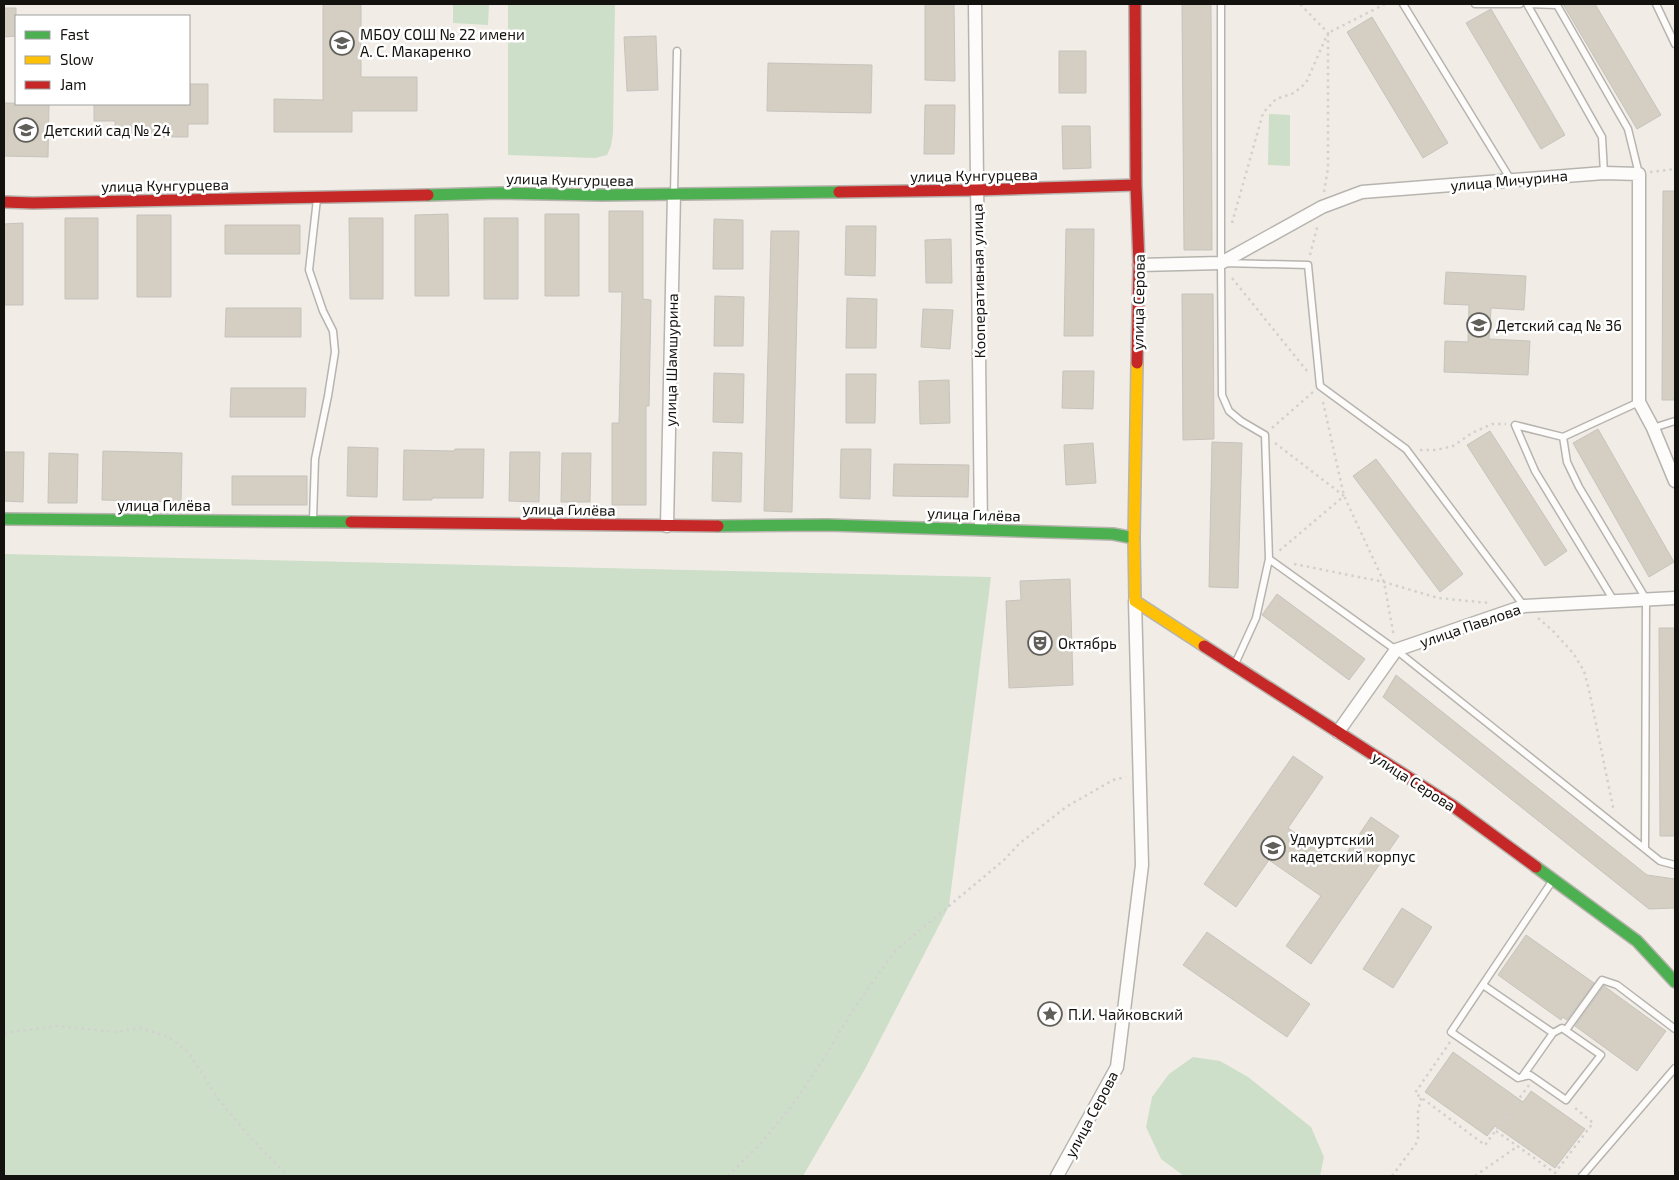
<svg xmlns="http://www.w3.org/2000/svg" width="1679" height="1180" viewBox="0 0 1679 1180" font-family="'Exo 2',sans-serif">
<rect width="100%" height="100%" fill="#f1ede6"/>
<!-- green -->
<path fill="#cddfc9" d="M 453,4 L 489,4 L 488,25 L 453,23 Z
M 508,4 L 615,4 L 613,133 L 611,146 L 607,155 L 595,158 L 508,155 Z
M 1269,114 L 1290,115 L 1290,166 L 1268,165 Z
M 4,554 L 991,577 L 949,906 L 865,1069 L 803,1176 L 4,1176 Z
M 1193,1057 L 1220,1061 L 1248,1077 L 1311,1127 L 1324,1157 L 1320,1176 L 1184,1176 L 1161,1159 L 1146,1127 L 1152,1097 L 1169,1074 Z"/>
<!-- building -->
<path fill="#d5cfc3" stroke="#c6c3bd" d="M 323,4 L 361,4 L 361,77 L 417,77 L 417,111 L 352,111 L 352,132 L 274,132 L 274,99 L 323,100 Z
M 925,4 L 954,4 L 955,81 L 925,80 Z
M 1182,4 L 1211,4 L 1212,250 L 1184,250 Z
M 1563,4 L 1595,4 L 1661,115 L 1637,129 Z
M 4,8 L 16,8 L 16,36 L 4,37 Z
M 1491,9 L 1565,135 L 1541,149 L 1466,23 Z
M 1372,17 L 1448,143 L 1423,158 L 1347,32 Z
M 656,36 L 658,90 L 627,91 L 624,37 Z
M 1059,51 L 1086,51 L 1086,93 L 1059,93 Z
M 768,63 L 872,65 L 871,113 L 767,111 Z
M 189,84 L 208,84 L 208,124 L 188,124 L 188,137 L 115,137 L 115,121 L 94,121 L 94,104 L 189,104 Z
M 4,103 L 49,104 L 48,157 L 4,156 Z
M 925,105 L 955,105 L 954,154 L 924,154 Z
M 1062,126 L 1090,126 L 1091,168 L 1063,169 Z
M 1663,191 L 1675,191 L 1675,400 L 1662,400 Z
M 609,211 L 643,211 L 643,299 L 651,300 L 649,406 L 646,406 L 646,505 L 612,505 L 612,423 L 619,423 L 622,292 L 609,292 Z
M 448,214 L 449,296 L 415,296 L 415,215 Z
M 545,214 L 579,214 L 579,296 L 545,296 Z
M 137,215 L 171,215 L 171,297 L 137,297 Z
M 65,218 L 98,218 L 98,299 L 65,299 Z
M 349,218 L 383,218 L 383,299 L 350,299 Z
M 484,218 L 518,218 L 518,299 L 484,299 Z
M 714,219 L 743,220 L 743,269 L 713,269 Z
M 23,223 L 23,305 L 4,305 L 4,224 Z
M 225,225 L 300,225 L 300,254 L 225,254 Z
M 846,226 L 876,226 L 875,276 L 845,275 Z
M 1066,229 L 1094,229 L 1093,336 L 1064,336 Z
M 771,231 L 799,231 L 792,512 L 764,511 Z
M 951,239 L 952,283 L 926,283 L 925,240 Z
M 1446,272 L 1526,276 L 1524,310 L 1491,308 L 1489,339 L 1530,341 L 1528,375 L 1444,372 L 1445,341 L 1468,342 L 1469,305 L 1444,304 Z
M 1182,294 L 1213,294 L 1214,439 L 1183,440 Z
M 715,296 L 744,297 L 743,346 L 714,346 Z
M 847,298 L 877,299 L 876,348 L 846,348 Z
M 226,308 L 301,308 L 301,337 L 225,337 Z
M 923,309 L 953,310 L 950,349 L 921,347 Z
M 1063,371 L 1094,371 L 1093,409 L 1062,408 Z
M 714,373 L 744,374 L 743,423 L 713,422 Z
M 846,374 L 876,374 L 875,423 L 846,423 Z
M 949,380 L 950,423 L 920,424 L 919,381 Z
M 231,388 L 306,388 L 305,417 L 230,417 Z
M 1598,429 L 1674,562 L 1649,577 L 1573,443 Z
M 1490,431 L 1567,551 L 1545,566 L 1467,445 Z
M 1212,442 L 1242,443 L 1238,588 L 1209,587 Z
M 1093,443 L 1096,483 L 1066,485 L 1064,445 Z
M 348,447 L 378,448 L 377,497 L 347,496 Z
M 455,449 L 484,449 L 483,498 L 432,498 L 432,500 L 403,500 L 404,450 L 454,451 Z
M 841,449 L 871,449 L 870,499 L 840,498 Z
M 103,451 L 182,453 L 181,502 L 102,500 Z
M 4,452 L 24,452 L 23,502 L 4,501 Z
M 510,452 L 540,452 L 539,502 L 509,501 Z
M 713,452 L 742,453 L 741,502 L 712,501 Z
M 49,453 L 78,454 L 77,503 L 48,503 Z
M 562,453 L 591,453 L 590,502 L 561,502 Z
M 1376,459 L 1463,574 L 1440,592 L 1353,476 Z
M 894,464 L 969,465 L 968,497 L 893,496 Z
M 232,476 L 307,476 L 307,505 L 232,505 Z
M 1070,579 L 1073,685 L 1009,688 L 1006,601 L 1021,600 L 1020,581 Z
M 1277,594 L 1365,659 L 1349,680 L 1262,615 Z
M 1659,628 L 1675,628 L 1675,836 L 1660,836 Z
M 1396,675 L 1647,875 L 1675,879 L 1675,908 L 1649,909 L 1383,697 Z
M 1293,756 L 1323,777 L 1288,828 L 1339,864 L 1371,817 L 1399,836 L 1311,964 L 1286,946 L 1321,896 L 1269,860 L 1236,907 L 1204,884 Z
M 1402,908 L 1432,927 L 1393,988 L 1363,969 Z
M 1207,932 L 1310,1004 L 1287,1037 L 1183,965 Z
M 1526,935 L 1594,983 L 1567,1020 L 1562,1017 L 1561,1020 L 1498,975 Z
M 1604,986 L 1666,1031 L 1637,1071 L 1575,1026 Z
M 1453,1052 L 1523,1102 L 1531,1091 L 1585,1129 L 1555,1168 L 1495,1126 L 1487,1136 L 1425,1092 Z"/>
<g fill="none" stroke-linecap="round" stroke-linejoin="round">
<!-- lane casing -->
<g stroke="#b7b4af" stroke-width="9">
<path id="lane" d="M 1221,4 L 1221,263 L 1222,395 L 1229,411 L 1241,421 L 1265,435 L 1269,559 L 1256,618 L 1235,664
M 1403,4 L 1511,180
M 1475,4 L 1520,4
M 1527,4 L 1602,137 L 1604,173
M 1528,4 L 1557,5 L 1628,129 L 1639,174
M 1656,4 L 1675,44
M 674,193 L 677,51
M 1224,263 L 1308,265 L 1320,386 L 1406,449 L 1524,606
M 1639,402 L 1563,437 L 1567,462 L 1579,487 L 1646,599 L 1645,849
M 1653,428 L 1675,421
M 1563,437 L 1515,425 L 1535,471 L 1614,601
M 313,520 L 315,459 L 328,396 L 335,352 L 333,331 L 323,311 L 309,270 L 317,199
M 1269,559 L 1396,650 L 1660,861 L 1675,865
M 1483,985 L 1553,1033 L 1562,1028 L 1601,1055 L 1566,1100 L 1530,1075 L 1518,1078 L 1451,1032 L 1553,880
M 1566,1030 L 1602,980 L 1617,985 L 1675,1029
M 1522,1077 L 1553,1033
M 1582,1176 L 1675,1068"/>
</g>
<!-- street casing -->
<g stroke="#b7b4af" stroke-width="15">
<path id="street" d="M 975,4 L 981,529
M 1139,265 L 1221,263 L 1322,207 L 1362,192 L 1604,173 L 1639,174 L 1639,402 L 1653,428 L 1675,481
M 667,526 L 674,194
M 1338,732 L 1396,650 L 1524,606 L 1675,598
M 1057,1176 L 1117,1067 L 1142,865 L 1135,601"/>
</g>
<!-- fast casing -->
<g stroke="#b7b4af" stroke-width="14">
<path id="fast" d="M 428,195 L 500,193 L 602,195 L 839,192
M 4,519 L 351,522
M 718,526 L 827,525 L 1113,534 L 1134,538
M 1536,867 L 1637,941 L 1675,982"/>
</g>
<!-- slow casing -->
<g stroke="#b7b4af" stroke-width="14">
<path id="slow" d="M 1137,363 L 1134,538 L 1135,601 L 1204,646"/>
</g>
<!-- jam casing -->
<g stroke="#b7b4af" stroke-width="14">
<path id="jam" d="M 1135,4 L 1136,185 L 1139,265 L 1137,363
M 839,192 L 977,190 L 1136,185
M 4,202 L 33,203 L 428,195
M 351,522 L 718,526
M 1204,646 L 1453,806 L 1536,867"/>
</g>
<!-- path -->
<path stroke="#d2d1cf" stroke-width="2.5" stroke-dasharray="2.5 4" stroke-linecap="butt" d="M 1650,172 L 1675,169
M 1324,192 L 1328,168 L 1328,33 L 1385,4
M 1232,223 L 1263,113 L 1276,99 L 1294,93 L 1306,83 L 1328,33 L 1300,4
M 1310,255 L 1318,224
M 1232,278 L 1307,371
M 1323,402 L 1344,496 L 1384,582 L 1394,637
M 1272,428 L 1313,392
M 1275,443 L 1344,496 L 1279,551
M 1420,450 L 1436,450 L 1453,446 L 1472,433 L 1492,424 L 1506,424
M 1294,564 L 1384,582 L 1438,598 L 1489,603
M 1538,618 L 1553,631 L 1573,653 L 1584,671 L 1589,690 L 1614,812
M 4,1033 L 57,1026 L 115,1032 L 141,1028 L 169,1037 L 189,1053 L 218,1099 L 252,1139 L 288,1176
M 1450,1042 L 1415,1093 L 1485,1145 L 1529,1085
M 1496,1131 L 1555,1173 L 1593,1123 L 1574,1107
M 728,1176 L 762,1142 L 790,1108 L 823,1060 L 853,1010 L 895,951 L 1004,860 L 1020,843 L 1066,807 L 1113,780 L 1126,777
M 1392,1176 L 1418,1141 L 1418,1112 L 1421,1098
M 1475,1176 L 1518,1146"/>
<!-- lane -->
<use href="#lane" stroke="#fdfcfb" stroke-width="6"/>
<!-- street -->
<use href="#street" stroke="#fdfcfb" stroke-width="12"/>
<!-- fast -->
<use href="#fast" stroke="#4caf50" stroke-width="11"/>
<!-- slow -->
<use href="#slow" stroke="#ffc107" stroke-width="11"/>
<!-- jam -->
<use href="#jam" stroke="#c62828" stroke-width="11"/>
</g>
<!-- icons -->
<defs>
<g id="school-ring" transform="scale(1.25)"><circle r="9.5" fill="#fff" stroke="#615f5a" stroke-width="1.5"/><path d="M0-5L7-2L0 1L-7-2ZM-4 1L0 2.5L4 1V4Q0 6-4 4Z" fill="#615f5a"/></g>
<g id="theatre-ring" transform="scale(1.25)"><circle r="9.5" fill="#fff" stroke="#615f5a" stroke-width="1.5"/><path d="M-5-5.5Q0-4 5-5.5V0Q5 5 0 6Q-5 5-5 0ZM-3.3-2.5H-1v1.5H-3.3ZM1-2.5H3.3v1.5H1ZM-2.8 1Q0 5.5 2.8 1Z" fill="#615f5a"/></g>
<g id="sight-ring" transform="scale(1.25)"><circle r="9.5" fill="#fff" stroke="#615f5a" stroke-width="1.5"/><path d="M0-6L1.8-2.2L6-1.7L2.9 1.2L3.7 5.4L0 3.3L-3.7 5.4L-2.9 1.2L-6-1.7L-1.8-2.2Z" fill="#615f5a"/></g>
</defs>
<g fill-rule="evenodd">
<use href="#school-ring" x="342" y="43"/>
<use href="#school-ring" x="26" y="130"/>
<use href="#school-ring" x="1479" y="325"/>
<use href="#theatre-ring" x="1040" y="643"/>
<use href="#school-ring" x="1273" y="848"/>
<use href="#sight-ring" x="1050" y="1014"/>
</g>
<g text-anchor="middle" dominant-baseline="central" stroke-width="5" stroke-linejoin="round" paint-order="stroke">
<!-- poi labels -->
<g font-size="15" fill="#14120e" stroke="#fff" text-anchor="start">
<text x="360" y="34">МБОУ СОШ № 22 имени<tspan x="360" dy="17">А. С. Макаренко</tspan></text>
<text x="44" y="130">Детский сад № 24</text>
<text x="1496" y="325">Детский сад № 36</text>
<text x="1058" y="643">Октябрь</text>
<text x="1290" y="839">Удмуртский<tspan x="1290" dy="17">кадетский корпус</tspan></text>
<text x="1068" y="1014">П.И. Чайковский</text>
</g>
<!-- street labels -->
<g font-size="15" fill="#14120e" stroke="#fff">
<text transform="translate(974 175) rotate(-1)">улица Кунгурцева</text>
<text transform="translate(570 179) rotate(1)">улица Кунгурцева</text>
<text transform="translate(1509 180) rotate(-5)">улица Мичурина</text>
<text transform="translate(165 185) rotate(-1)">улица Кунгурцева</text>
<text transform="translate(978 281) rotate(-91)">Кооперативная улица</text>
<text transform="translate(1138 302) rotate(-89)">улица Серова</text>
<text transform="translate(671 360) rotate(-89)">улица Шамшурина</text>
<text x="164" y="505">улица Гилёва</text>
<text transform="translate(569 509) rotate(1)">улица Гилёва</text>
<text transform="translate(974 514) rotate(2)">улица Гилёва</text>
<text transform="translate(1470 625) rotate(-19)">улица Павлова</text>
<text transform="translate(1414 781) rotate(33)">улица Серова</text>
<text transform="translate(1091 1114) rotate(-62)">улица Серова</text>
</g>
</g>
<!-- border -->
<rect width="1679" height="1180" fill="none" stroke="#14120e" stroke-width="10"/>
<!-- legend -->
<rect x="15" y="15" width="175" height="90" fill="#ffffff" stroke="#a1a09f"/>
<rect x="25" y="31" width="25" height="8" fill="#4caf50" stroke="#a1a09f"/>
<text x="60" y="40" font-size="15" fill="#14120e">Fast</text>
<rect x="25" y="56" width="25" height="8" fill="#ffc107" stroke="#a1a09f"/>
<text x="60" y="65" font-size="15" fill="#14120e">Slow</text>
<rect x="25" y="81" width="25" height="8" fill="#c62828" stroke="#a1a09f"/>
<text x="60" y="90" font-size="15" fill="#14120e">Jam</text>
</svg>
